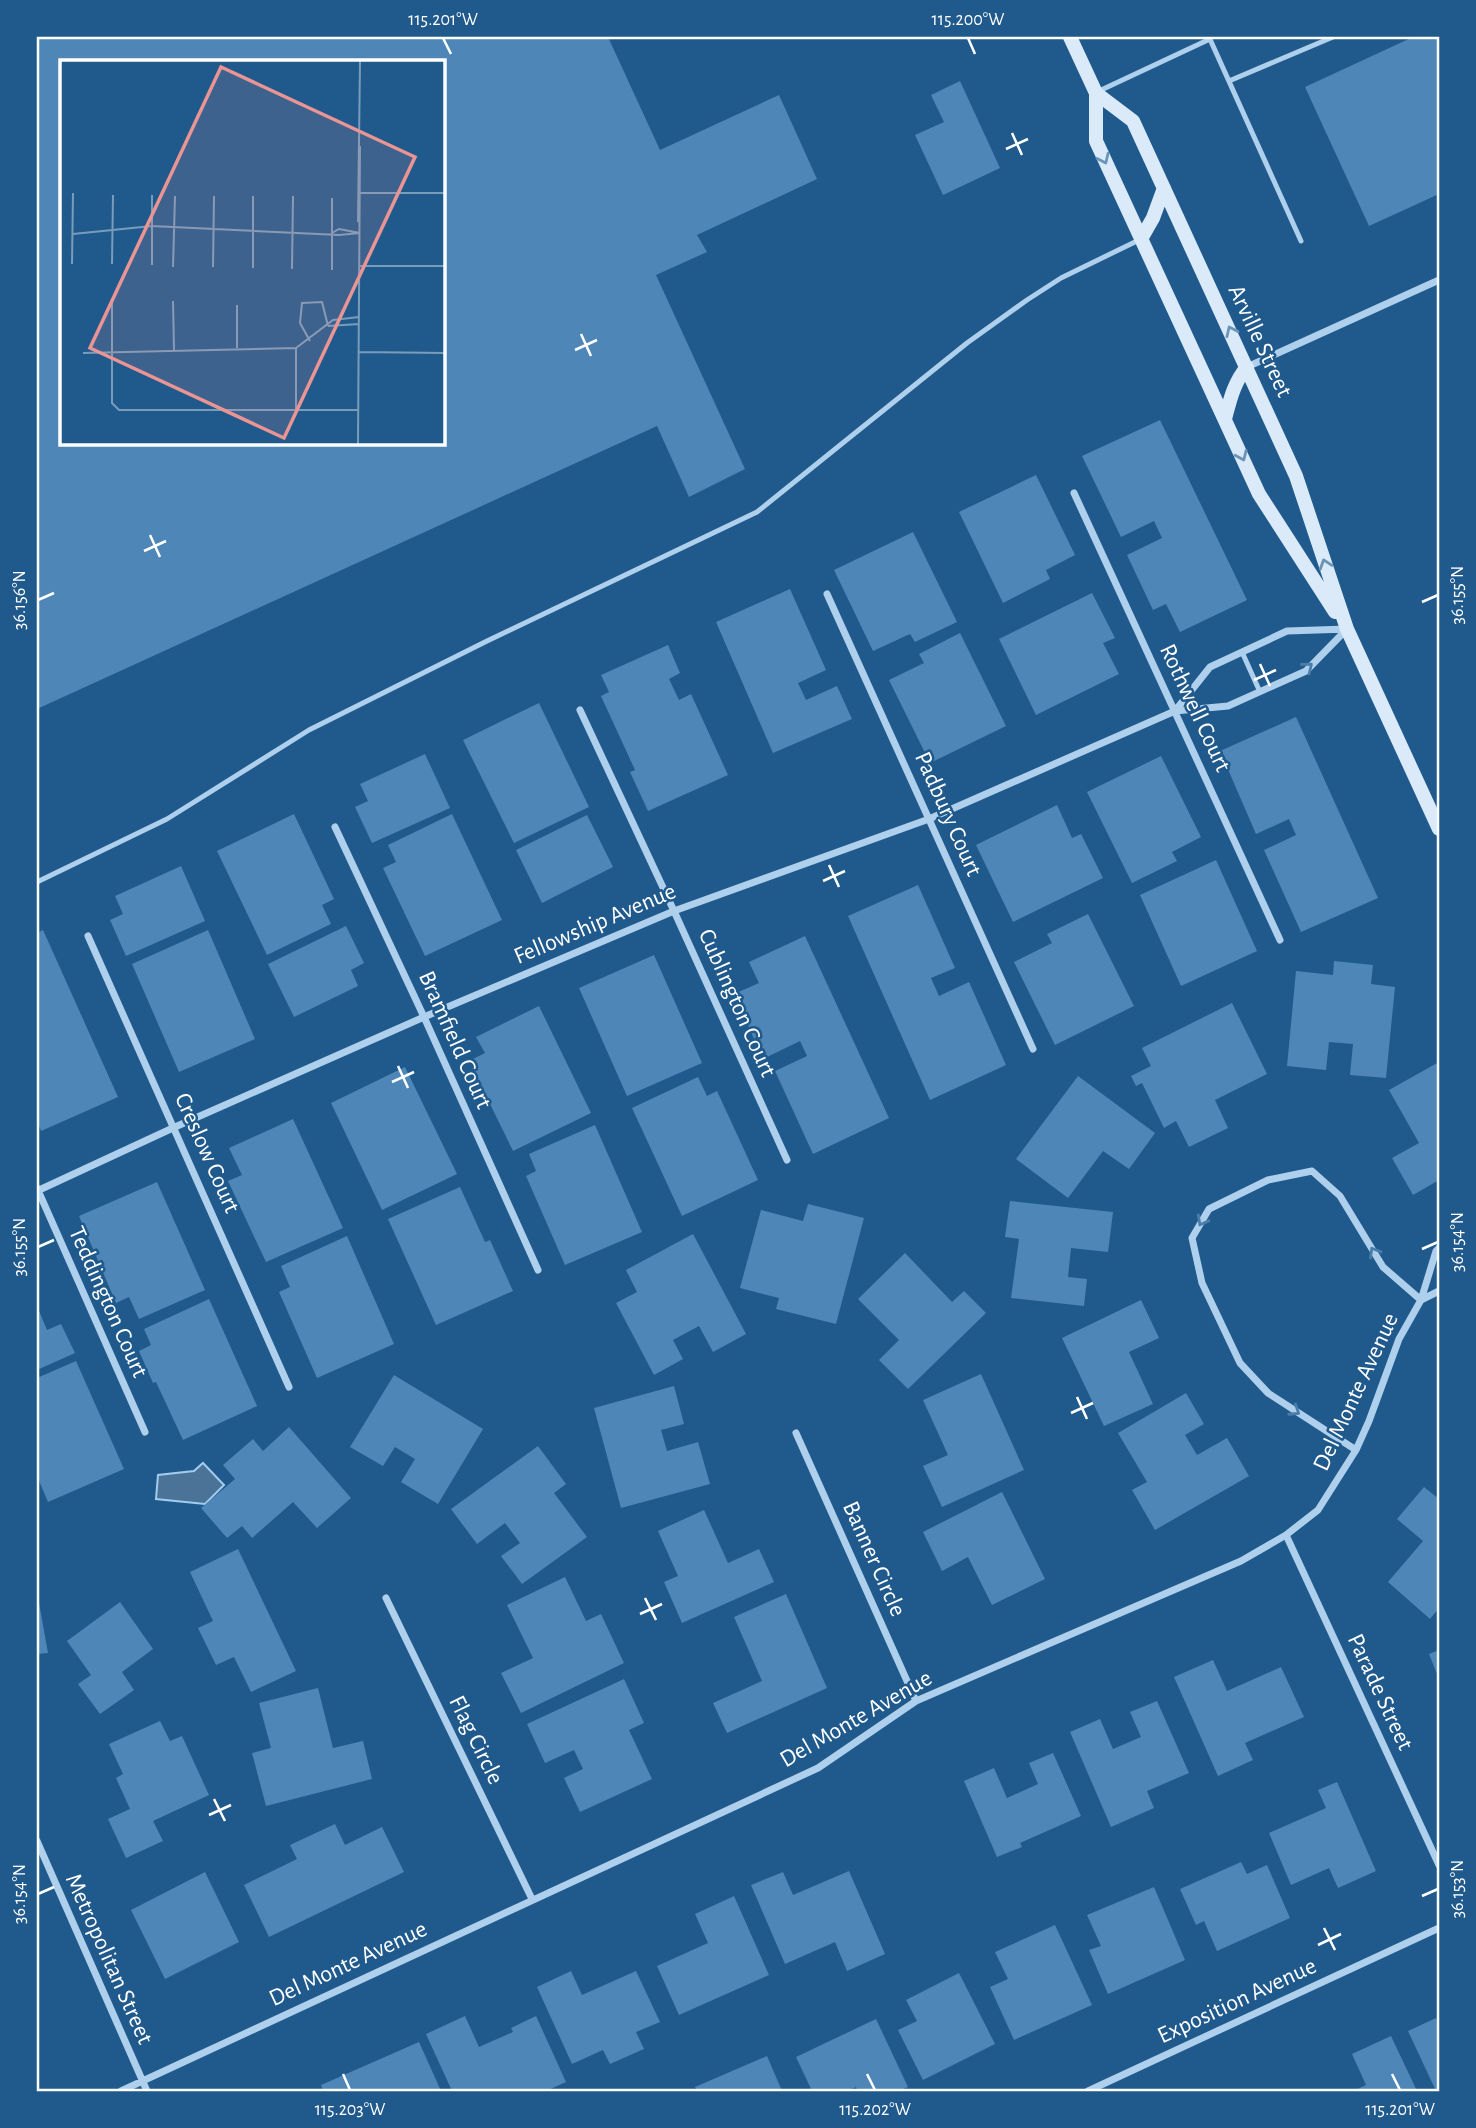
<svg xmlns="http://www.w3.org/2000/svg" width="1476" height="2128" viewBox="0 0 1476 2128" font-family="'Alegreya Sans',sans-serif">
<rect width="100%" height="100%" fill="#205a8d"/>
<!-- water -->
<path fill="#4a7397" stroke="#a2cced" stroke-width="2" d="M 203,1463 L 224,1485 L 205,1504 L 156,1499 L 158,1475 L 194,1471 Z"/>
<!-- building -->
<path fill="#4d86b7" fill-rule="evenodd" d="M 37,37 L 608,37 L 660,150 L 779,95 L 817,179 L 697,235 L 707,252 L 656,275 L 745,469 L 689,497 L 657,426 L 37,709 ZM 61,61 L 443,61 L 443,443 L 61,443 Z
M 1413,37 L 1439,37 L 1439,194 L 1369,226 L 1305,87 Z
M 960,81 L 1000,168 L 943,195 L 915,135 L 944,122 L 931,95 Z
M 1160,420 L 1247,600 L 1180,632 L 1166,604 L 1153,610 L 1127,555 L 1162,538 L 1154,521 L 1121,537 L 1082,456 Z
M 1036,475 L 1075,555 L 1046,570 L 1050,579 L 1003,603 L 959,512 Z
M 913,532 L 957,622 L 915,642 L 910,634 L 873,651 L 834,570 Z
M 790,589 L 826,670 L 798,683 L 806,700 L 837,686 L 852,719 L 773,753 L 716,622 Z
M 1092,593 L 1115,638 L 1103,643 L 1119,674 L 1036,715 L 999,639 Z
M 960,633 L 1006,726 L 930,763 L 889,680 L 924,663 L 919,654 Z
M 668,645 L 680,673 L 669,679 L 679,700 L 691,694 L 728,775 L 648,811 L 630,772 L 635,770 L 601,696 L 609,692 L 601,675 Z
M 539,703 L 589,807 L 514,843 L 463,740 Z
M 1296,717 L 1378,898 L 1301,932 L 1264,850 L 1296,835 L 1289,819 L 1256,834 L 1220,751 Z
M 425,754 L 450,808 L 372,843 L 355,807 L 368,801 L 360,784 Z
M 1161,756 L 1201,837 L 1172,852 L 1177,861 L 1132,883 L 1087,792 Z
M 1057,805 L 1072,838 L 1081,834 L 1103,878 L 1013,922 L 976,845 Z
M 294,814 L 334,899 L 322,905 L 331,924 L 267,955 L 217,851 Z
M 452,814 L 502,920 L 425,956 L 383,868 L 396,862 L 388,845 Z
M 587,815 L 613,867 L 542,903 L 516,850 Z
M 1216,860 L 1257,951 L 1181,986 L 1140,895 Z
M 181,866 L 205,921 L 126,956 L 110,920 L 123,914 L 115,896 Z
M 918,885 L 955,968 L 931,978 L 939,996 L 969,982 L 1006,1065 L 930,1100 L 848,916 Z
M 1088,914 L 1134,1006 L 1055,1045 L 1014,962 L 1052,943 L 1047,934 Z
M 346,926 L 364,963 L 351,970 L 358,986 L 294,1017 L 268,964 Z
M 43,930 L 118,1097 L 41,1131 L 37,1120 L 37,933 Z
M 208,930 L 255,1039 L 179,1072 L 132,964 Z
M 805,936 L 889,1118 L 813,1154 L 775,1071 L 807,1056 L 800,1041 L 763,1059 L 734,994 L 759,983 L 749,962 Z
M 654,955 L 702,1063 L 627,1096 L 579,988 Z
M 1334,961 L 1373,965 L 1371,984 L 1395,987 L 1386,1078 L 1350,1075 L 1353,1044 L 1329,1042 L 1326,1070 L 1287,1066 L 1296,971 L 1333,975 Z
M 1232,1003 L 1267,1074 L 1215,1100 L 1228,1128 L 1189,1147 L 1176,1121 L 1164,1128 L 1142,1083 L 1136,1086 L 1131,1076 L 1151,1066 L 1142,1048 Z
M 539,1006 L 591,1113 L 513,1151 L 469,1061 L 485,1053 L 476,1037 Z
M 1439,1062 L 1439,1180 L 1413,1195 L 1392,1158 L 1419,1143 L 1389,1090 Z
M 405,1067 L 457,1174 L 382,1210 L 331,1103 Z
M 1078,1076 L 1155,1133 L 1129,1169 L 1103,1151 L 1068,1198 L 1016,1159 Z
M 698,1077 L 707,1096 L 717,1091 L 758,1180 L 682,1216 L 632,1108 Z
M 293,1119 L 343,1228 L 266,1262 L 228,1181 L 242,1175 L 229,1148 Z
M 595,1125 L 642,1232 L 565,1265 L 526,1176 L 536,1171 L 529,1154 Z
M 157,1182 L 205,1290 L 139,1319 L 129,1297 L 116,1303 L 79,1216 Z
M 460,1187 L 485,1242 L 490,1240 L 513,1291 L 436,1325 L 388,1219 Z
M 1010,1201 L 1113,1212 L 1108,1252 L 1071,1248 L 1068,1277 L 1087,1279 L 1084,1306 L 1011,1298 L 1019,1239 L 1005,1237 Z
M 808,1204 L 864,1218 L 836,1324 L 776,1309 L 779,1298 L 740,1288 L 761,1210 L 803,1221 Z
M 693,1234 L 746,1334 L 713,1352 L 699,1326 L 673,1340 L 683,1359 L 654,1375 L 616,1303 L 637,1292 L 626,1270 Z
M 347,1236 L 394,1344 L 317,1378 L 279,1292 L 290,1287 L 281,1266 Z
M 905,1253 L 952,1302 L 964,1291 L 986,1313 L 908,1389 L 879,1360 L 899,1340 L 858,1299 Z
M 209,1299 L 257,1406 L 183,1440 L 156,1382 L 153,1383 L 139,1351 L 151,1345 L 144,1329 Z
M 1141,1300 L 1159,1338 L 1129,1352 L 1153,1404 L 1104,1426 L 1062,1338 Z
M 37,1306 L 47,1330 L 61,1324 L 75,1353 L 37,1370 Z
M 76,1361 L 124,1469 L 48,1502 L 37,1476 L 37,1378 Z
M 981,1374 L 1024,1470 L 942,1507 L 923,1466 L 948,1455 L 923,1400 Z
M 394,1375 L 483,1429 L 438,1504 L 401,1482 L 415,1459 L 395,1447 L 383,1466 L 350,1447 Z
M 674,1386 L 684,1424 L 661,1430 L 667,1451 L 698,1442 L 710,1484 L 621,1508 L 594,1408 Z
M 1186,1393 L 1204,1424 L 1185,1435 L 1197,1455 L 1227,1438 L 1249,1476 L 1155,1530 L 1132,1490 L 1147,1482 L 1118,1433 Z
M 289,1427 L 351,1498 L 317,1528 L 293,1502 L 252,1538 L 242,1526 L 227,1538 L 201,1508 L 235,1479 L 223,1465 L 253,1439 L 263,1451 Z
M 538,1446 L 566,1484 L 554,1493 L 587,1537 L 522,1584 L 501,1556 L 520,1543 L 505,1523 L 477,1544 L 451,1509 Z
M 1424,1487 L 1439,1499 L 1439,1608 L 1430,1619 L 1388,1582 L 1423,1541 L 1397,1519 Z
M 1002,1492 L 1045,1579 L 992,1605 L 968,1557 L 942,1571 L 923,1532 Z
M 704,1510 L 728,1563 L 759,1549 L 774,1582 L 682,1623 L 664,1582 L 678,1576 L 658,1531 Z
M 238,1549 L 296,1671 L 251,1692 L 234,1657 L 216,1665 L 198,1628 L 213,1621 L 190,1572 Z
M 565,1577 L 586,1621 L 601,1614 L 624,1663 L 521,1713 L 501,1673 L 533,1658 L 507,1605 Z
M 786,1594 L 827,1688 L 727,1733 L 713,1703 L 762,1681 L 734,1617 Z
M 38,1597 L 48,1653 L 37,1654 L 37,1598 Z
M 120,1602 L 153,1649 L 122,1672 L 134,1690 L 100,1714 L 78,1684 L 91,1675 L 67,1641 Z
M 1439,1650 L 1439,1679 L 1429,1654 Z
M 1213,1660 L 1227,1691 L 1281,1667 L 1304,1717 L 1245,1743 L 1253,1760 L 1218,1776 L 1174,1677 Z
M 624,1679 L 644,1723 L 629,1730 L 652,1779 L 580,1812 L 564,1778 L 583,1769 L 574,1750 L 545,1763 L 527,1724 Z
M 318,1688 L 333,1748 L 363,1741 L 372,1779 L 266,1806 L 252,1753 L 271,1748 L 259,1703 Z
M 1157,1701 L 1189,1773 L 1147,1791 L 1154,1808 L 1111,1827 L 1070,1732 L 1100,1719 L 1113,1749 L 1141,1737 L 1130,1712 Z
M 160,1721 L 170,1741 L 182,1736 L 209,1795 L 153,1821 L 163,1841 L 126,1858 L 108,1819 L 130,1809 L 116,1778 L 123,1774 L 109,1744 Z
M 1053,1753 L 1081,1816 L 1020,1843 L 1022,1847 L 997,1857 L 964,1781 L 994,1768 L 1007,1798 L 1038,1784 L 1029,1763 Z
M 1337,1782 L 1376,1871 L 1338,1888 L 1329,1868 L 1291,1885 L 1269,1833 L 1326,1808 L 1318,1790 Z
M 335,1824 L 345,1845 L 382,1827 L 404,1872 L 269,1937 L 244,1885 L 297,1859 L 290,1845 Z
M 1241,1862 L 1247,1874 L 1267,1865 L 1290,1918 L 1217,1951 L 1204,1921 L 1196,1925 L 1180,1889 Z
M 849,1871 L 885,1954 L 847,1971 L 835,1942 L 785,1964 L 751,1885 L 783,1872 L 793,1895 Z
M 205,1872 L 239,1942 L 165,1979 L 131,1910 Z
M 1154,1887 L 1185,1960 L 1108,1994 L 1089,1950 L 1101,1946 L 1087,1915 Z
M 734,1896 L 769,1975 L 679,2015 L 657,1966 L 708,1943 L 695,1914 Z
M 1055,1925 L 1092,2005 L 1014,2040 L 990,1987 L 1008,1979 L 995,1952 Z
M 571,1971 L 582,1995 L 636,1971 L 660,2022 L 636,2032 L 644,2049 L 610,2064 L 603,2050 L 572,2064 L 537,1987 Z
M 959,1973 L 995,2044 L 923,2080 L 898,2030 L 917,2021 L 906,2000 Z
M 465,2016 L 479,2047 L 513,2032 L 511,2028 L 536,2016 L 566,2082 L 546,2091 L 452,2091 L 426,2034 Z
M 1436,2018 L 1439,2026 L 1439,2091 L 1436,2091 L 1408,2031 Z
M 876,2019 L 908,2087 L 899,2091 L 858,2091 L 856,2087 L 847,2091 L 812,2091 L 796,2057 Z
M 1391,2036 L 1417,2091 L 1353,2091 L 1366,2085 L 1352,2054 Z
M 419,2042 L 441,2091 L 323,2091 L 321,2085 Z
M 767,2056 L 782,2091 L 697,2091 L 695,2087 Z"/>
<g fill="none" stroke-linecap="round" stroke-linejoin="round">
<!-- lane -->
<path stroke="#aed0ec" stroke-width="5" d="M 1209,37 L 1301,241
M 1229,81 L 1333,37
M 1099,91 L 1210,39
M 1242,652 L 1260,692
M 37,882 L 167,819 L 309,730 L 487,641 L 757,512 L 967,343 L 1027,300 L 1061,278 L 1139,240"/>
<!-- street -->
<path stroke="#aed0ec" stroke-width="7" d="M 1247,367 L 1439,280
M 1074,493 L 1280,940
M 827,594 L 1033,1049
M 580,710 L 674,911 L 787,1160
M 1175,711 L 1210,667 L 1287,631 L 1347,629
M 335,827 L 424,1017 L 538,1270
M 88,936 L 289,1387
M 37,1188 L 145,1432
M 37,1191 L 175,1127 L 424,1017 L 674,911 L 929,819 L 1175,711 L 1228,706 L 1306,671 L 1347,629
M 1421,1300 L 1439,1291
M 796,1433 L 916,1701
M 1356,1450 L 1268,1393 L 1240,1363 L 1202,1283 L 1192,1238 L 1209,1209 L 1268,1180 L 1312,1171 L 1340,1196 L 1383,1267 L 1421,1300
M 1286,1535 L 1439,1865
M 386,1598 L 532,1899
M 37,1841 L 147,2091
M 121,2091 L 818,1768 L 916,1701 L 1241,1561 L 1286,1535 L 1318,1510 L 1356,1450 L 1369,1421 L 1399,1339 L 1421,1300 L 1436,1251 L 1439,1248
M 1088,2091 L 1439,1928"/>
<!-- secondary -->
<path stroke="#daeaf9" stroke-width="14" d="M 1070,37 L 1096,93 L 1096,141 L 1259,494 L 1335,612
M 1096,93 L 1133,121 L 1296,476 L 1347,629 L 1439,829
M 1141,239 L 1153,218 L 1164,188
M 1225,419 C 1230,400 1234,382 1247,367"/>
</g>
<!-- one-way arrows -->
<defs><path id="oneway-chevron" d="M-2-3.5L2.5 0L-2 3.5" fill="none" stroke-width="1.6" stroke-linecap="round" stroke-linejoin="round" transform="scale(1.75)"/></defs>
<g stroke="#6a94b8">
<use href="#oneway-chevron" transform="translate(1104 159) rotate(65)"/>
<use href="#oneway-chevron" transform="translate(1231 331) rotate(-115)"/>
<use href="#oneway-chevron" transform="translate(1242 456) rotate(66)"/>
<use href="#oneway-chevron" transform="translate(1325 564) rotate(-108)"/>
</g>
<g stroke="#4b7daa">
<use href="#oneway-chevron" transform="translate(1308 667) rotate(-39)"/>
<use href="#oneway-chevron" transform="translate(1202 1221) rotate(119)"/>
<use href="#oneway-chevron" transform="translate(1374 1252) rotate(-121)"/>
<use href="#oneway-chevron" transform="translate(1295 1411) rotate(33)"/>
</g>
<!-- ticks -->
<path fill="none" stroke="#fff" stroke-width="2.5" d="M 443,38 L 451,54M 968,38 L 975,54M 1012,133 L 1022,155M 1006,149 L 1028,139M 581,334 L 591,356M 575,350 L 597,340M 150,535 L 160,557M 144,551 L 166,541M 38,600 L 54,593M 1422,602 L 1438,595M 1260,664 L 1270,686M 1254,680 L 1276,670M 829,865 L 839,887M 823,881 L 845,871M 398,1066 L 408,1088M 392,1082 L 414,1072M 38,1247 L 54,1240M 1422,1249 L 1438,1242M 1077,1397 L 1087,1419M 1071,1413 L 1093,1403M 645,1598 L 656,1620M 640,1614 L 662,1604M 214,1799 L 225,1821M 209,1815 L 231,1805M 38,1894 L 54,1887M 1422,1896 L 1438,1889M 1324,1928 L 1335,1950M 1318,1945 L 1341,1934M 343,2074 L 350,2090M 867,2074 L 875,2090M 1392,2074 L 1400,2090"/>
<g text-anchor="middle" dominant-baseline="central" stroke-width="5" stroke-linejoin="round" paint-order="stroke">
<!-- street labels -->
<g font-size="24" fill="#fff" stroke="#205a8d">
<text transform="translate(1260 341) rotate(65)">Arville Street</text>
<text transform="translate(1195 708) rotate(65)">Rothwell Court</text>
<text transform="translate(948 814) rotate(66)">Padbury Court</text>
<text transform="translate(595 924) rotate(-23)">Fellowship Avenue</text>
<text transform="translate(737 1003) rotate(66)">Cublington Court</text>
<text transform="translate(455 1040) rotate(66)">Bramfield Court</text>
<text transform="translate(207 1153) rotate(66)">Creslow Court</text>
<text transform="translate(108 1302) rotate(66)">Teddington Court</text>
<text transform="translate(1356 1392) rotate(-65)">Del Monte Avenue</text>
<text transform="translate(874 1559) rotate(66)">Banner Circle</text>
<text transform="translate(1380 1692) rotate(65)">Parade Street</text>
<text transform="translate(856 1719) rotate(-30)">Del Monte Avenue</text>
<text transform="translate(476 1740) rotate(64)">Flag Circle</text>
<text transform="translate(109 1959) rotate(66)">Metropolitan Street</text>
<text transform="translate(348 1964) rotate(-25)">Del Monte Avenue</text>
<text transform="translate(1237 2001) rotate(-25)">Exposition Avenue</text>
</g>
</g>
<!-- overview -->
<g transform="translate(60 60)">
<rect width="385" height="385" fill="#205a8d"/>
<path fill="none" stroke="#799cbb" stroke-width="2" d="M 300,133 L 385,133M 298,162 L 300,1M 272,173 L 279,169 L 300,173M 13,174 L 92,166 L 279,175 L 300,173M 12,204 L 13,133M 52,204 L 53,135M 92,205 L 92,135M 300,206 L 385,206M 113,207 L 115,136M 153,207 L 154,136M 193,208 L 193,136M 232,209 L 233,136M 272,210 L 272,138M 113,241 L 114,290M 52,242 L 52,343 L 59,350 L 298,350M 268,266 L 299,264M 250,281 L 240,263 L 242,243 L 262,242 L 268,266M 177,288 L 177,245M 299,292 L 385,293M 23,293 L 236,288 L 273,260 L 299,257M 236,350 L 236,288M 298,384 L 300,86"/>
<path fill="#ea9494" fill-opacity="0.15" stroke="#ea9494" stroke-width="3.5" d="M 161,7 L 355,97 L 224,378 L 30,288 Z"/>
<rect width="385" height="385" fill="none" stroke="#fff" stroke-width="3.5"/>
</g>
<!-- border -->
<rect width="1476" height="2128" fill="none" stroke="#205a8d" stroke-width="77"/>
<rect x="38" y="38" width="1400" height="2052" fill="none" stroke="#fff" stroke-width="2.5"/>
<g font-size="18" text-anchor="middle" fill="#fff">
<text x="443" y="25">115.201°W</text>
<text x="968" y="25">115.200°W</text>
<text transform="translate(1457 595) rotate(-90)" y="6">36.155°N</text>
<text transform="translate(19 600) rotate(-90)" y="6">36.156°N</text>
<text transform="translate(1457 1242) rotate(-90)" y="6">36.154°N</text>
<text transform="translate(19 1247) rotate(-90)" y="6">36.155°N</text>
<text transform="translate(1457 1889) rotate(-90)" y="6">36.153°N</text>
<text transform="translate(19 1894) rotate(-90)" y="6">36.154°N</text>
<text x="350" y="2115">115.203°W</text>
<text x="875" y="2115">115.202°W</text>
<text x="1400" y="2115">115.201°W</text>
</g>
</svg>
